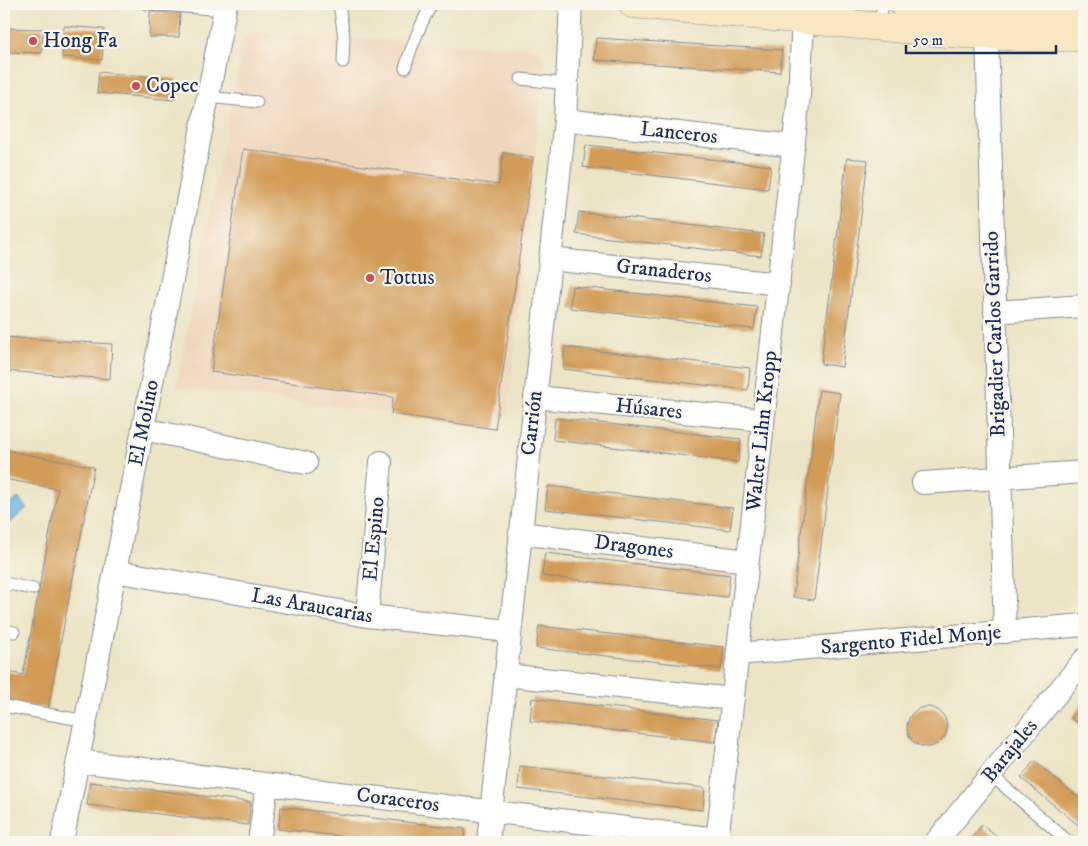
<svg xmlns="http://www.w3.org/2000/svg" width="1088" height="846" viewBox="0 0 1088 846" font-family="'IM FELL DW Pica',serif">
<rect width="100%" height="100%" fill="#fbf7ec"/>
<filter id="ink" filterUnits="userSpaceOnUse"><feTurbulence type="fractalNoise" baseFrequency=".02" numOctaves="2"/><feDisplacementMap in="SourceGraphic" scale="10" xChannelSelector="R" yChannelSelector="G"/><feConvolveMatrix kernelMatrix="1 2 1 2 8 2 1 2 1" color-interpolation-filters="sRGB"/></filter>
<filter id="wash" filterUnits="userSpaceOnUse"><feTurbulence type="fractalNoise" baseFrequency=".0096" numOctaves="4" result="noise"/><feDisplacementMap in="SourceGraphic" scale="20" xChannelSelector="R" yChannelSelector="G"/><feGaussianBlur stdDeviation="1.12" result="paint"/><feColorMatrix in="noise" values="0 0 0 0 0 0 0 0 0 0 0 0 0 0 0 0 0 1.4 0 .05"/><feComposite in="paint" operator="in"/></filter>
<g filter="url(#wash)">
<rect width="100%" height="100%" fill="#ebe4c5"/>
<!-- built -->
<path fill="#efd6bb" d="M 251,32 L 539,49 L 545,61 L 507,415 L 453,421 L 176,387 L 244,37 Z"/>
<!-- water -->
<path fill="#6ab0e1" stroke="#4270a0" d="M 18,498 L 27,508 L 10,523 L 4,516 L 4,510 Z"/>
<g id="blocks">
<!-- building -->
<path fill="#d29b57" d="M 150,12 L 180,12 L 179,37 L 149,37 Z
M 64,26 L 104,29 L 102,60 L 62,57 Z
M 4,28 L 43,29 L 42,53 L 4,52 Z
M 596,38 L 782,50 L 780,72 L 594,60 Z
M 99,72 L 176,79 L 174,100 L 97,93 Z
M 586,145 L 771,166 L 768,189 L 583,167 Z
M 243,149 L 499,185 L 503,153 L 533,157 L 495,429 L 391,414 L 393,397 L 211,372 Z
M 847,158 L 868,160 L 842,367 L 821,364 Z
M 579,212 L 764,234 L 761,256 L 576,234 Z
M 572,286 L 757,307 L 754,329 L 570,308 Z
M 4,337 L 112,344 L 110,379 L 4,371 Z
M 565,347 L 750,368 L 748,390 L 563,369 Z
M 819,390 L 840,393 L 814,600 L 793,597 Z
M 555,418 L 741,439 L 738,462 L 553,440 Z
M 4,450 L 94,467 L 48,709 L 4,701 L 4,671 L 23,675 L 58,489 L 4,479 Z
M 548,486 L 733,508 L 730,530 L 545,509 Z
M 545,553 L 730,575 L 727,597 L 542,576 Z
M 539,626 L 724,647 L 721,669 L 536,648 Z
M 532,698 L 718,720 L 715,742 L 530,721 Z
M 1084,702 L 1084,728 L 1071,718 Z
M907 727a20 20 0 1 1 40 0a20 20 0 1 1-40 0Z
M 1034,761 L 1084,802 L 1084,830 L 1021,778 Z
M 520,766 L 705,788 L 703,810 L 518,789 Z
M 90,782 L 251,802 L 248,825 L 87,805 Z
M 281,807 L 465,829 L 464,842 L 389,842 L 278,829 Z
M 982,825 L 1003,842 L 968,842 Z
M 513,838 L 536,841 L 536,842 L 512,842 Z"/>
</g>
</g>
<g filter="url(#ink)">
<use href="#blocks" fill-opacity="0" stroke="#838a92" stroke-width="1"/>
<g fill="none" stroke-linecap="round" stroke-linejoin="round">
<!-- service casing -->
<g stroke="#838a92" stroke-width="13">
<path id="service" d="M 147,4 L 225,10
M 339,4 L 344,37 L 343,62
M 876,27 L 884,4
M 405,68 C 412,45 420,24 432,4
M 521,79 L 567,84
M 208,97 L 257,102
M 4,583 L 33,589
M 4,630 L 14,632
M 4,706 L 86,721
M 991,775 L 1069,842"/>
</g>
<!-- minor casing -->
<g stroke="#838a92" stroke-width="24">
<path id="minor" d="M 987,36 L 1005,632
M 565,120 L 794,146
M 550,259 L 779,284
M 995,312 L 1084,306
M 535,397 L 763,420
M 143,429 L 306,463
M 923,483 L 1084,472
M 520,533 L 748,561
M 115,571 L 367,616 L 509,631
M 367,616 L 381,462
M 738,654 L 1084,625
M 505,675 L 733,699
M 78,761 L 717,839
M 62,842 L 226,4
M 259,842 L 267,784
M 488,842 L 565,120 L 571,4
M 717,842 L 799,95 L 803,20
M 936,842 L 1084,660"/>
</g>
<!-- secondary casing -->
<g stroke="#838a92" stroke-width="29">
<path id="secondary" d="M 633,4 L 947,33 L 1021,37 L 1084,37
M 904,4 L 986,11 L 1084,13"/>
</g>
<!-- service -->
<use href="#service" stroke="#fff" stroke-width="11"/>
<!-- minor -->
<use href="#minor" stroke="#fff" stroke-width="22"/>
<!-- secondary -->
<use href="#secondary" stroke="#f9e7c3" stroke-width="28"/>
</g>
</g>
<!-- markers -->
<g fill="#d1495b" stroke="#fbf7ec" stroke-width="2">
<circle cx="33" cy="41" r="5"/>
<circle cx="136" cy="86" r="5"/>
<circle cx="370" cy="278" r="5"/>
</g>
<g text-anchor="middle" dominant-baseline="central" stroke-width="4.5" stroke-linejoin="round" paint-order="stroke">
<!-- poi labels -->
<g font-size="21" fill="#1b2f5e" stroke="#fbf7ec" text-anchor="start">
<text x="43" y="41">Hong Fa</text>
<text x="146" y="86">Copec</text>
<text x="380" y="278">Tottus</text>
</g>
<!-- street labels -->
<g font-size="21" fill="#1b2f5e" stroke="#fbf7ec">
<text transform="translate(679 133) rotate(6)">Lanceros</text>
<text transform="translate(664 271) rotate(6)">Granaderos</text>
<text transform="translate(995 334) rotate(-92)">Brigadier Carlos Garrido</text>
<text transform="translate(649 409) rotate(6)">Húsares</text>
<text transform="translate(144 423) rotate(-79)">El Molino</text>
<text transform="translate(532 423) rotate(-84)">Carrión</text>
<text transform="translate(762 431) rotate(-84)">Walter Lihn Kropp</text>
<text transform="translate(374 539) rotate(-85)">El Espino</text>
<text transform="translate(634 547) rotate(7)">Dragones</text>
<text transform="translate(312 606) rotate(10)">Las Araucarias</text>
<text transform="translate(911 640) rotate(-5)">Sargento Fidel Monje</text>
<text transform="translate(1010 751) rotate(-51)">Barajales</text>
<text transform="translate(398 800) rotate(7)">Coraceros</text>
</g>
</g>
<!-- margin -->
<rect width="1088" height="846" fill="none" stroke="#fbf7ec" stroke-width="20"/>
<!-- scale -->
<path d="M906 45v8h150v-8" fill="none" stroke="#1b2f5e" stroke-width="2.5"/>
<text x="913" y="45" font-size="15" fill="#1b2f5e" stroke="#fbf7ec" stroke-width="4" paint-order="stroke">50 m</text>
</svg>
